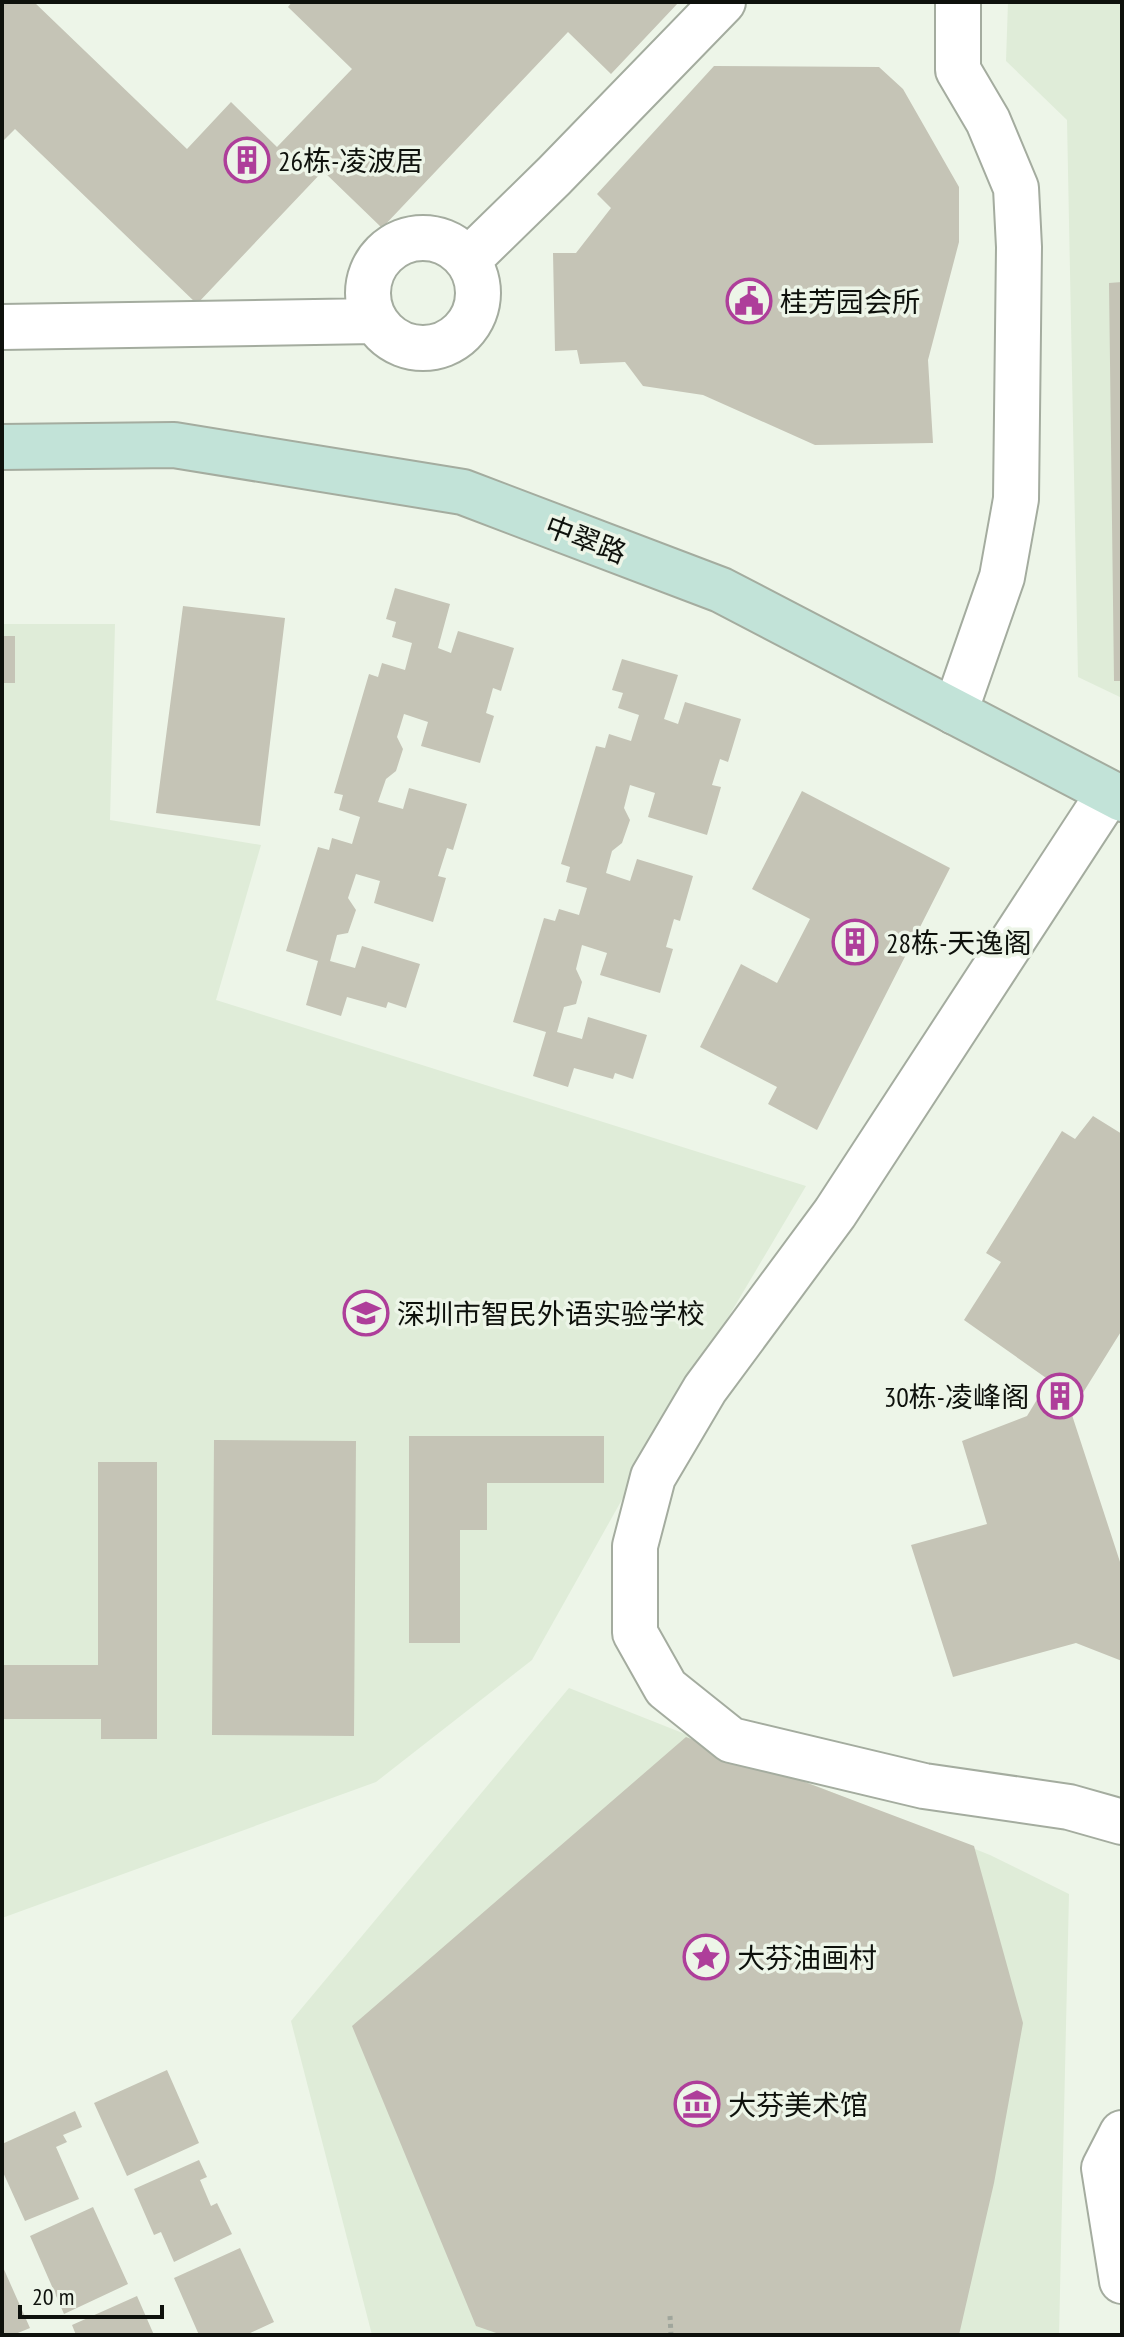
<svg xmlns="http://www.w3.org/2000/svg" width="1124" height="2337" viewBox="0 0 1124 2337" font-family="'PT Sans Narrow','Noto Sans SC',sans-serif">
<rect width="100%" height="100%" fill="#edf5e8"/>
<!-- built -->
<path fill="#dfecd8" d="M 1008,2 L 1122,2 L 1122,698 L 1078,677 L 1067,120 L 1006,61 Z
M 2,624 L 115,624 L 110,820 L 261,845 L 216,1000 L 806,1186 L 656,1439 L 532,1660 L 376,1782 L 2,1918 Z
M 569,1688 L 990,1855 L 1069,1894 L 1059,2335 L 372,2335 L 291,2021 Z"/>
<!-- building -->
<path fill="#c5c4b6" d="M 2,2 L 34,2 L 187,149 L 231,102 L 277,147 L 352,69 L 288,7 L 292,2 L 679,2 L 611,74 L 568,32 L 382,228 L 323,171 L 197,304 L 15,129 L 2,142 Z
M 714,66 L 879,67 L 903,89 L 959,187 L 959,242 L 928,360 L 933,443 L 815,445 L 703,395 L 643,386 L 625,362 L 580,364 L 577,350 L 555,351 L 553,253 L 576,253 L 611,208 L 597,194 Z
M 1122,282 L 1122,681 L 1114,681 L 1109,283 Z
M 395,588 L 450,604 L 438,648 L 451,653 L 458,631 L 514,648 L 501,691 L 493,688 L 486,713 L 494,716 L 480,763 L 421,746 L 428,722 L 404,714 L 397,737 L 403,749 L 396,771 L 386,779 L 378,802 L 403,809 L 409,788 L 467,804 L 453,850 L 447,848 L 438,876 L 446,878 L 433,922 L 374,903 L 380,881 L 356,874 L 348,898 L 356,910 L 348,933 L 337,935 L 330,961 L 355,968 L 362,946 L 420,964 L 406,1008 L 388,1002 L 386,1008 L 347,997 L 341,1016 L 306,1005 L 318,961 L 286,951 L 318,847 L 329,850 L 332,838 L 352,844 L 360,817 L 339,810 L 343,795 L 334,793 L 369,674 L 378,677 L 382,663 L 405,670 L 412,643 L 392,637 L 396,622 L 386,619 Z
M 183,606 L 285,618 L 260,826 L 156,813 Z
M 2,636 L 15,636 L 15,683 L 2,683 Z
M 622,659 L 678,675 L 664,719 L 678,724 L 685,702 L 741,719 L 728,762 L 720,759 L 712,785 L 721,787 L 707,835 L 648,817 L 655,793 L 630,785 L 624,808 L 630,820 L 622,843 L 612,851 L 606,873 L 630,881 L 637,859 L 693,876 L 680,921 L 674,919 L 666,947 L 673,949 L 660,993 L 600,975 L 607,953 L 582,945 L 576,969 L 582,982 L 576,1004 L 564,1007 L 557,1032 L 582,1039 L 588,1017 L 647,1035 L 633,1079 L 615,1073 L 613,1079 L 574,1068 L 568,1087 L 533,1076 L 546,1032 L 513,1022 L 544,918 L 555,921 L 559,909 L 579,915 L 587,888 L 566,882 L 570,867 L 561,864 L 596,746 L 605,748 L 609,734 L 631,741 L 639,715 L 618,708 L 623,693 L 612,690 Z
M 802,791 L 950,868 L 817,1130 L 768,1104 L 777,1087 L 700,1047 L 741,964 L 777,983 L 810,919 L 752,889 Z
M 1093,1116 L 1122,1134 L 1122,1330 L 1071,1412 L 1122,1568 L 1122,1661 L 1076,1643 L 953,1677 L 911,1545 L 987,1524 L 962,1441 L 1027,1416 L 1049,1380 L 964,1320 L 1001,1262 L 986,1253 L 1062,1131 L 1075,1139 Z
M 409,1436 L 604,1436 L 604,1483 L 487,1483 L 487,1530 L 460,1530 L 460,1643 L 409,1643 Z
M 214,1440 L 356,1441 L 354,1736 L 212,1735 Z
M 98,1462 L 157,1462 L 157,1739 L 101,1739 L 101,1719 L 2,1719 L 2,1665 L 98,1665 Z
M 686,1737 L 974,1846 L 1023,2023 L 994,2183 L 959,2335 L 502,2335 L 476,2326 L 352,2026 Z
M 167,2070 L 199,2143 L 127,2176 L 94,2103 Z
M 75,2111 L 82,2127 L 63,2135 L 67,2142 L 56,2147 L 79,2199 L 25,2221 L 2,2170 L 2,2144 Z
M 199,2160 L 207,2177 L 200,2180 L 211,2206 L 217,2203 L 232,2234 L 174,2262 L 161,2232 L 154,2235 L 134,2189 Z
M 93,2207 L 128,2284 L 64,2314 L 30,2236 Z
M 240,2248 L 274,2322 L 246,2335 L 199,2335 L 174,2278 Z
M 2,2265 L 30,2328 L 13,2335 L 2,2335 Z
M 137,2296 L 154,2335 L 76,2335 L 72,2325 Z"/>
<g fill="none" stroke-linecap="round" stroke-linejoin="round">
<!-- minor casing -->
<g stroke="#a4ac9f" stroke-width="48">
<path id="minor" d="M368 293a55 55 0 1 1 110 0a55 55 0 1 1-110 0Z
M 468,260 L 554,176 L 723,2
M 2,327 L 375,321
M 955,712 L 1002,577 L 1016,499 L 1019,247 L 1016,188 L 988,121 L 958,70 L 958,2
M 1109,793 L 835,1213 L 705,1389 L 653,1477 L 635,1546 L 635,1633 L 666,1688 L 731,1740 L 924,1786 L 1069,1807 L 1122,1822
M 1122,2133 L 1104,2168 L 1122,2281"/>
</g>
<!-- secondary casing -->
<g stroke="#a4ac9f" stroke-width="48">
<path id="secondary" d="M 2,447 L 174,445 L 463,492 L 721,590 L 1122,799"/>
</g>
<!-- path -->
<path stroke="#a0a69c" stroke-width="5" stroke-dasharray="4 4" stroke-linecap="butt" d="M 670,2316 L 671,2335"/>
<!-- minor -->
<use href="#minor" stroke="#fff" stroke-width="44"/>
<!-- secondary -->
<use href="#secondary" stroke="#c2e3d8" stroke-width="44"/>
</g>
<!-- icons -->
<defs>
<g id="building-ring" transform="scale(2.3)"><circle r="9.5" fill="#edf5e8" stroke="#ae3e9a" stroke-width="1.5"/><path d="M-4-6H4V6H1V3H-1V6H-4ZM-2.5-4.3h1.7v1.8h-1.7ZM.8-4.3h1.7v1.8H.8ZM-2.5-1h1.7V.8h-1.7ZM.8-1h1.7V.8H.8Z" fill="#ae3e9a"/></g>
<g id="civic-ring" transform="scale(2.3)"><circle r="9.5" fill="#edf5e8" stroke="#ae3e9a" stroke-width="1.5"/><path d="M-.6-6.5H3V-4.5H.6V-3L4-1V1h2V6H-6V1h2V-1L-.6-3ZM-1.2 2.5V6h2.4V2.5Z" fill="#ae3e9a"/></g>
<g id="school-ring" transform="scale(2.3)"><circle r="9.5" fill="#edf5e8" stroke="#ae3e9a" stroke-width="1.5"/><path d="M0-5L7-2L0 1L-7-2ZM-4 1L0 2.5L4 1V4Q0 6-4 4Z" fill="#ae3e9a"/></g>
<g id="sight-ring" transform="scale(2.3)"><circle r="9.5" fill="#edf5e8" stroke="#ae3e9a" stroke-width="1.5"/><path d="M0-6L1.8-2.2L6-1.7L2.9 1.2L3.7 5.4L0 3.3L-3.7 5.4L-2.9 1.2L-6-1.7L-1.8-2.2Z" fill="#ae3e9a"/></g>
<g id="museum-ring" transform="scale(2.3)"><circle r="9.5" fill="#edf5e8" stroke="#ae3e9a" stroke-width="1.5"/><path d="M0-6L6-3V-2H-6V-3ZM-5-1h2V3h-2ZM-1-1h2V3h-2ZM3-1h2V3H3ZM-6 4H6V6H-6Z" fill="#ae3e9a"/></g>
</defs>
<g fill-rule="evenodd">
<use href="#building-ring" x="247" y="160"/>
<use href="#civic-ring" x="749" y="301"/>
<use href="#building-ring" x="855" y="942"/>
<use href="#school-ring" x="366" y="1313"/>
<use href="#building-ring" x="1060" y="1396"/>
<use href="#sight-ring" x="706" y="1957"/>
<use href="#museum-ring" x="697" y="2104"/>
</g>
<g text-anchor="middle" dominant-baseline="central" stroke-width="7" stroke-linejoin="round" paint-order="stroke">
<!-- poi labels -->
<g font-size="28" fill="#0e110c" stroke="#edf5e8" text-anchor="start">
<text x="278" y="160">26栋-凌波居</text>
<text x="780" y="301">桂芳园会所</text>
<text x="886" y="942">28栋-天逸阁</text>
<text x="397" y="1313">深圳市智民外语实验学校</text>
<text x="1029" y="1396" text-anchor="end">30栋-凌峰阁</text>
<text x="737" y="1957">大芬油画村</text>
<text x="728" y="2104">大芬美术馆</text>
</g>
<!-- street labels -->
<g font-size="28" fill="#0e110c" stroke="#edf5e8">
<text transform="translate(586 539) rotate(21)">中翠路</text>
</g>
</g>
<!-- border -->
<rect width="1124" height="2337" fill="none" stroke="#0e110c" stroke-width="8"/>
<!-- scale -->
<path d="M20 2305v12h142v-12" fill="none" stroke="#0e110c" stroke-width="4"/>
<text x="32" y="2305" font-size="24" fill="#0e110c" stroke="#edf5e8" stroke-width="6" paint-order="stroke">20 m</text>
</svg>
